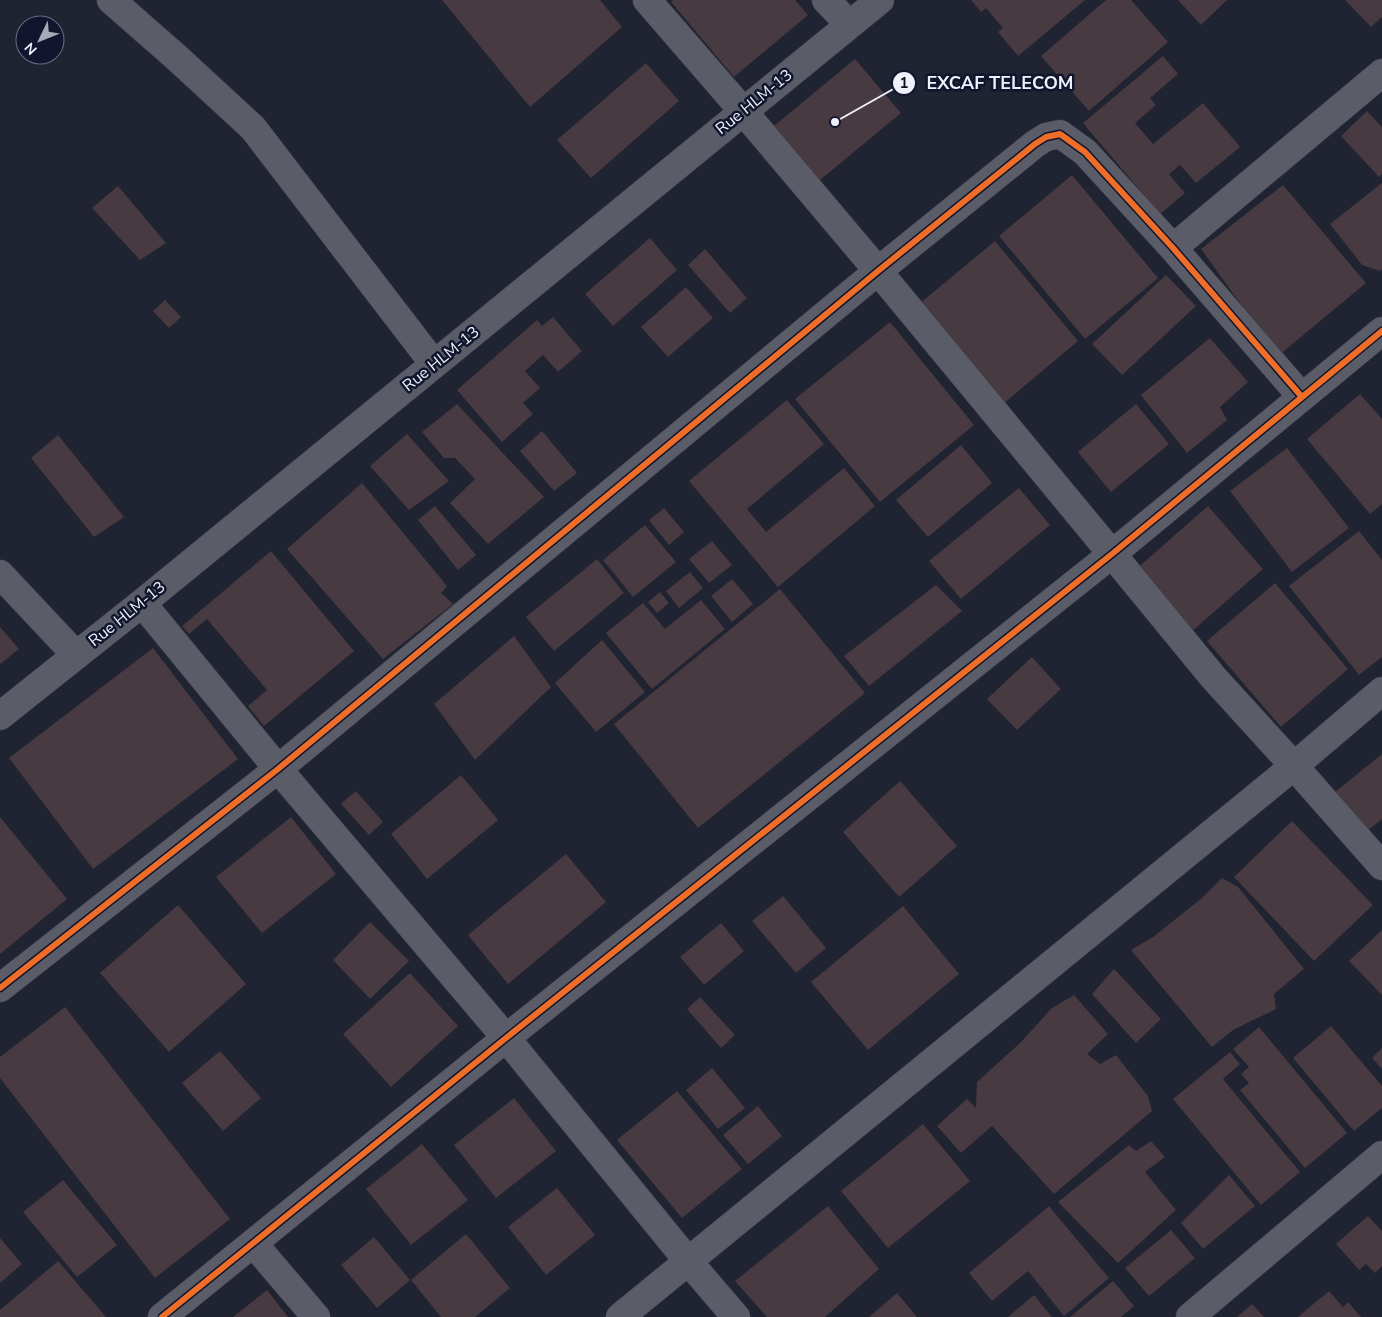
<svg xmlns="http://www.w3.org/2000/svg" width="1382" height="1317" viewBox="0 0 1382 1317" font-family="'Nunito Sans',sans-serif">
<rect width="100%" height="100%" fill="#202331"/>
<!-- building -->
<path fill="#473a40" d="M 442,0 L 600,0 L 622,27 L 530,107 Z
M 673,0 L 795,0 L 808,15 L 734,77 L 671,2 Z
M 971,0 L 1085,0 L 1018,56 L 998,32 L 1003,28 L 986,8 L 981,12 Z
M 1106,0 L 1131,0 L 1168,42 L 1089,111 L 1041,56 Z
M 1178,0 L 1227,0 L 1201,25 Z
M 1345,0 L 1382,0 L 1382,17 L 1371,27 Z
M 1163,56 L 1178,74 L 1150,98 L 1156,105 L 1135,123 L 1153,144 L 1203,103 L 1240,147 L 1196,183 L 1180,165 L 1169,174 L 1185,193 L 1160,214 L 1083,123 Z
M 855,59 L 901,113 L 814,185 L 769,130 Z
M 646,63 L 679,101 L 591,178 L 557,140 Z
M 1367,111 L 1382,127 L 1382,174 L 1379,177 L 1341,136 Z
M 1072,175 L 1158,278 L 1085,339 L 999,236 Z
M 1382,183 L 1382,269 L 1380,271 L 1362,265 L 1330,224 Z
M 1283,185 L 1366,283 L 1278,356 L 1201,249 Z
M 118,186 L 166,243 L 140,260 L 92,208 Z
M 650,238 L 677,270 L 613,326 L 585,294 Z
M 995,241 L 1078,341 L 1003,404 L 919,304 Z
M 705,249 L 747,298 L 730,313 L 688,265 Z
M 1166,275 L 1196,306 L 1122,375 L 1092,344 Z
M 686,287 L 713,318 L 668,357 L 641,327 Z
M 165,300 L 181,317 L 169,328 L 153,311 Z
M 553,317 L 582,351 L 558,372 L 543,355 L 525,371 L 540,388 L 523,403 L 533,414 L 502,442 L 457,390 L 537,320 L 542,326 Z
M 890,322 L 974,425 L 880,502 L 795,399 Z
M 1210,338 L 1248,382 L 1220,407 L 1227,420 L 1187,453 L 1141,395 Z
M 1360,394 L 1382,419 L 1382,504 L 1370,514 L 1307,439 Z
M 787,400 L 824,444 L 747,509 L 766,532 L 844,468 L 875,506 L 778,587 L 689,481 Z
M 457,404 L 544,497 L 488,544 L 450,503 L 475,479 L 455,458 L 444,458 L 422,432 Z
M 1136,404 L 1169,444 L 1111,492 L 1078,452 Z
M 542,431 L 577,473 L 554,491 L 520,451 Z
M 407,434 L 449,481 L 409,510 L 370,466 Z
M 58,435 L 124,517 L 94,537 L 31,458 Z
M 961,445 L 992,483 L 928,537 L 896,500 Z
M 1287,448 L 1349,528 L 1292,572 L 1230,491 Z
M 362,483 L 447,586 L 441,593 L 453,604 L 383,659 L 287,549 Z
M 1019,488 L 1050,525 L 961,599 L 929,561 Z
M 435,506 L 476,555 L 458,570 L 418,520 Z
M 1208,506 L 1263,569 L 1190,633 L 1134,571 Z
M 664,508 L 684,532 L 669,545 L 649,520 Z
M 645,525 L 676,562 L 633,597 L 603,560 Z
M 1359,531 L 1382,560 L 1382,657 L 1359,675 L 1289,586 Z
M 712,541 L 732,565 L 709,583 L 689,559 Z
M 271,551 L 354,651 L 264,726 L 248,706 L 267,690 L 207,619 L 189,634 L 182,626 Z
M 597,559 L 624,593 L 554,651 L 526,617 Z
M 690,572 L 703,588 L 679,608 L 666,591 Z
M 732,579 L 753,604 L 732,622 L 711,596 Z
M 1275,583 L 1348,669 L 1281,727 L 1207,641 Z
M 936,585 L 962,611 L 869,686 L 844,656 Z
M 780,589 L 865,693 L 698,828 L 614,724 Z
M 660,592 L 669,603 L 657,613 L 648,602 Z
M 701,600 L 725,629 L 652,689 L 606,633 L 643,603 L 665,629 Z
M 0,627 L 19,649 L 0,664 Z
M 514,636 L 551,687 L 475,760 L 434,704 Z
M 602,640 L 645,692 L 596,732 L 555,683 Z
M 153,648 L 238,759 L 93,869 L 9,758 Z
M 1032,657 L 1061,689 L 1017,730 L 987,699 Z
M 1382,754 L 1382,819 L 1366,832 L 1334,793 Z
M 461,775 L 498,820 L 427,879 L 391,834 Z
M 900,781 L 957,846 L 899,897 L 843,832 Z
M 356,791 L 383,822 L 369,835 L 341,804 Z
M 0,817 L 67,899 L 0,954 Z
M 291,817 L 336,874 L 262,933 L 216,877 Z
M 1292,821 L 1373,905 L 1314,961 L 1234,877 Z
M 566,854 L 606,902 L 508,984 L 468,935 Z
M 1222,878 L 1238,887 L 1304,969 L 1274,994 L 1276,1009 L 1233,1030 L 1212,1047 L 1131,950 L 1153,937 L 1202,898 Z
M 783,896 L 826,948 L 796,973 L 752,921 Z
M 178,905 L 246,984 L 169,1052 L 100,973 Z
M 903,906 L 959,974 L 868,1050 L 811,982 Z
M 370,922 L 409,961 L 370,999 L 333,960 Z
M 721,923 L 744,951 L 704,985 L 680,957 Z
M 1382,930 L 1382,995 L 1349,961 Z
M 1114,969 L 1161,1019 L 1136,1043 L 1092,994 Z
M 410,973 L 458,1026 L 391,1087 L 343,1034 Z
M 1074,995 L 1108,1034 L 1087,1054 L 1100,1064 L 1116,1055 L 1148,1096 L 1152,1111 L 1054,1194 L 992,1126 L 961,1153 L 937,1126 L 967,1099 L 976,1108 L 977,1082 L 1022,1041 L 1052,1008 Z
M 700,997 L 735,1035 L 721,1048 L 687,1009 Z
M 65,1007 L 230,1219 L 155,1278 L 0,1078 L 0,1057 Z
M 1331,1026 L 1382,1086 L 1382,1108 L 1354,1131 L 1293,1058 Z
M 1259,1027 L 1347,1133 L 1305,1168 L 1240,1090 L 1249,1083 L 1241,1074 L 1249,1067 L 1233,1049 Z
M 1382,1048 L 1382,1069 L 1372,1058 Z
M 220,1051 L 261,1098 L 223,1131 L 182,1083 Z
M 1230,1052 L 1240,1064 L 1223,1079 L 1300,1172 L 1261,1205 L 1173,1099 Z
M 712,1068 L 745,1108 L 718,1129 L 686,1090 Z
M 677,1091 L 742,1169 L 682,1218 L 617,1140 Z
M 514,1098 L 556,1151 L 496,1198 L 454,1145 Z
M 758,1106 L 782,1136 L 748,1164 L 723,1135 Z
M 923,1124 L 970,1181 L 888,1248 L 841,1191 Z
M 1151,1141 L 1165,1157 L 1145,1172 L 1176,1210 L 1118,1263 L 1058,1202 L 1129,1145 L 1136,1151 Z
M 422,1144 L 468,1200 L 411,1245 L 366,1189 Z
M 1229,1175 L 1255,1206 L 1203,1249 L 1181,1223 Z
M 63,1180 L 117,1245 L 77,1277 L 23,1212 Z
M 557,1188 L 595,1235 L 546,1275 L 508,1227 Z
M 828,1206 L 879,1269 L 825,1317 L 767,1317 L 735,1281 Z
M 1049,1206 L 1109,1278 L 1064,1316 L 1028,1271 L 992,1301 L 969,1273 Z
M 1368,1216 L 1382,1231 L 1382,1266 L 1375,1273 L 1366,1264 L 1359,1270 L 1336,1244 Z
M 1171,1230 L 1195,1258 L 1149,1296 L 1125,1268 Z
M 466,1234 L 510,1288 L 475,1317 L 441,1317 L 411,1280 Z
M 374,1237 L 410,1280 L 377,1308 L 341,1265 Z
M 0,1238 L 22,1264 L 0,1283 Z
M 58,1261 L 106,1317 L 0,1317 L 0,1310 Z
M 1113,1281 L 1134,1306 L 1121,1317 L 1070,1317 Z
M 267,1290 L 288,1317 L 233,1317 Z
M 1329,1291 L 1343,1307 L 1348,1302 L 1361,1317 L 1298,1317 Z
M 897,1293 L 917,1317 L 869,1317 Z
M 1034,1295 L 1052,1317 L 1008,1317 Z
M 1252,1304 L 1264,1317 L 1237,1317 Z"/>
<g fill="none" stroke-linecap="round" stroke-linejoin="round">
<!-- minor casing -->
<g stroke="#3d3e49" stroke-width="29">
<path id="minor" d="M 111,0 L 176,57 L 253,128 L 434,364
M 647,0 L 743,111 L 878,271 L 1112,554 L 1213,677 L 1294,766 L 1382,866
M 826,0 L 849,24
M 1173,248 L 1382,73
M 0,574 L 76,655
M 142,603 L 278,769 L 506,1038 L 688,1261 L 736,1317
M 0,716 L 142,603 L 880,0
M 0,988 L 278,769 L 878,271 L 1035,144 L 1046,137 L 1060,134 L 1085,152 L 1173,248 L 1302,397
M 253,1243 L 316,1317
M 162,1317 L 506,1038 L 1112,554 L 1382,331
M 620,1317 L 1294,766 L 1382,691
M 1190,1317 L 1382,1155"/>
</g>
<!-- minor -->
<use href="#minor" stroke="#5a5c68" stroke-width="28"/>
<!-- cycleway casing -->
<g stroke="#11152d" stroke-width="9">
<path id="cycleway" d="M 0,988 L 278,769 L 878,271 L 1035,144 L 1046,137 L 1060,134 L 1085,152 L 1173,248 L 1302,397
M 162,1317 L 506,1038 L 1112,554 L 1382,331"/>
</g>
<!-- cycleway -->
<use href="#cycleway" stroke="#ee6e29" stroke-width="6"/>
</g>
<g text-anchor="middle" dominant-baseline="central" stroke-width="5" stroke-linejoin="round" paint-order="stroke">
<!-- street labels -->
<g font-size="16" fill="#eff2fd" stroke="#11152d">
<text transform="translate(754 102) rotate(-39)">Rue HLM-13</text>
<text transform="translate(441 359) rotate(-39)">Rue HLM-13</text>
<text transform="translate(127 614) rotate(-39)">Rue HLM-13</text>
</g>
</g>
<!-- callouts -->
<path fill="none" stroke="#eff2fd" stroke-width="2" d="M835 122L904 83"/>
<g fill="#eff2fd" stroke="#11152d" stroke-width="2">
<circle cx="835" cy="122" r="5"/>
<circle cx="904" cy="83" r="12"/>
</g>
<g font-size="15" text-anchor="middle" font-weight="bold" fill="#111">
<text x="904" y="88">1</text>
</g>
<g font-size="18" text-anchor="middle" font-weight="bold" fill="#eff2fd" stroke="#11152d" stroke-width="5" stroke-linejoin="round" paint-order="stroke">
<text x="1000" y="89">EXCAF TELECOM</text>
</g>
<!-- north arrow -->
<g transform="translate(40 40) rotate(227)"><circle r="24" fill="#11152d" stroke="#6a6d80"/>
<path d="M0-4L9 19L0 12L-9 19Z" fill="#a7aab6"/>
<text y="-8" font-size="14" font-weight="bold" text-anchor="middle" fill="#eff2fd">N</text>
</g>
</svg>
